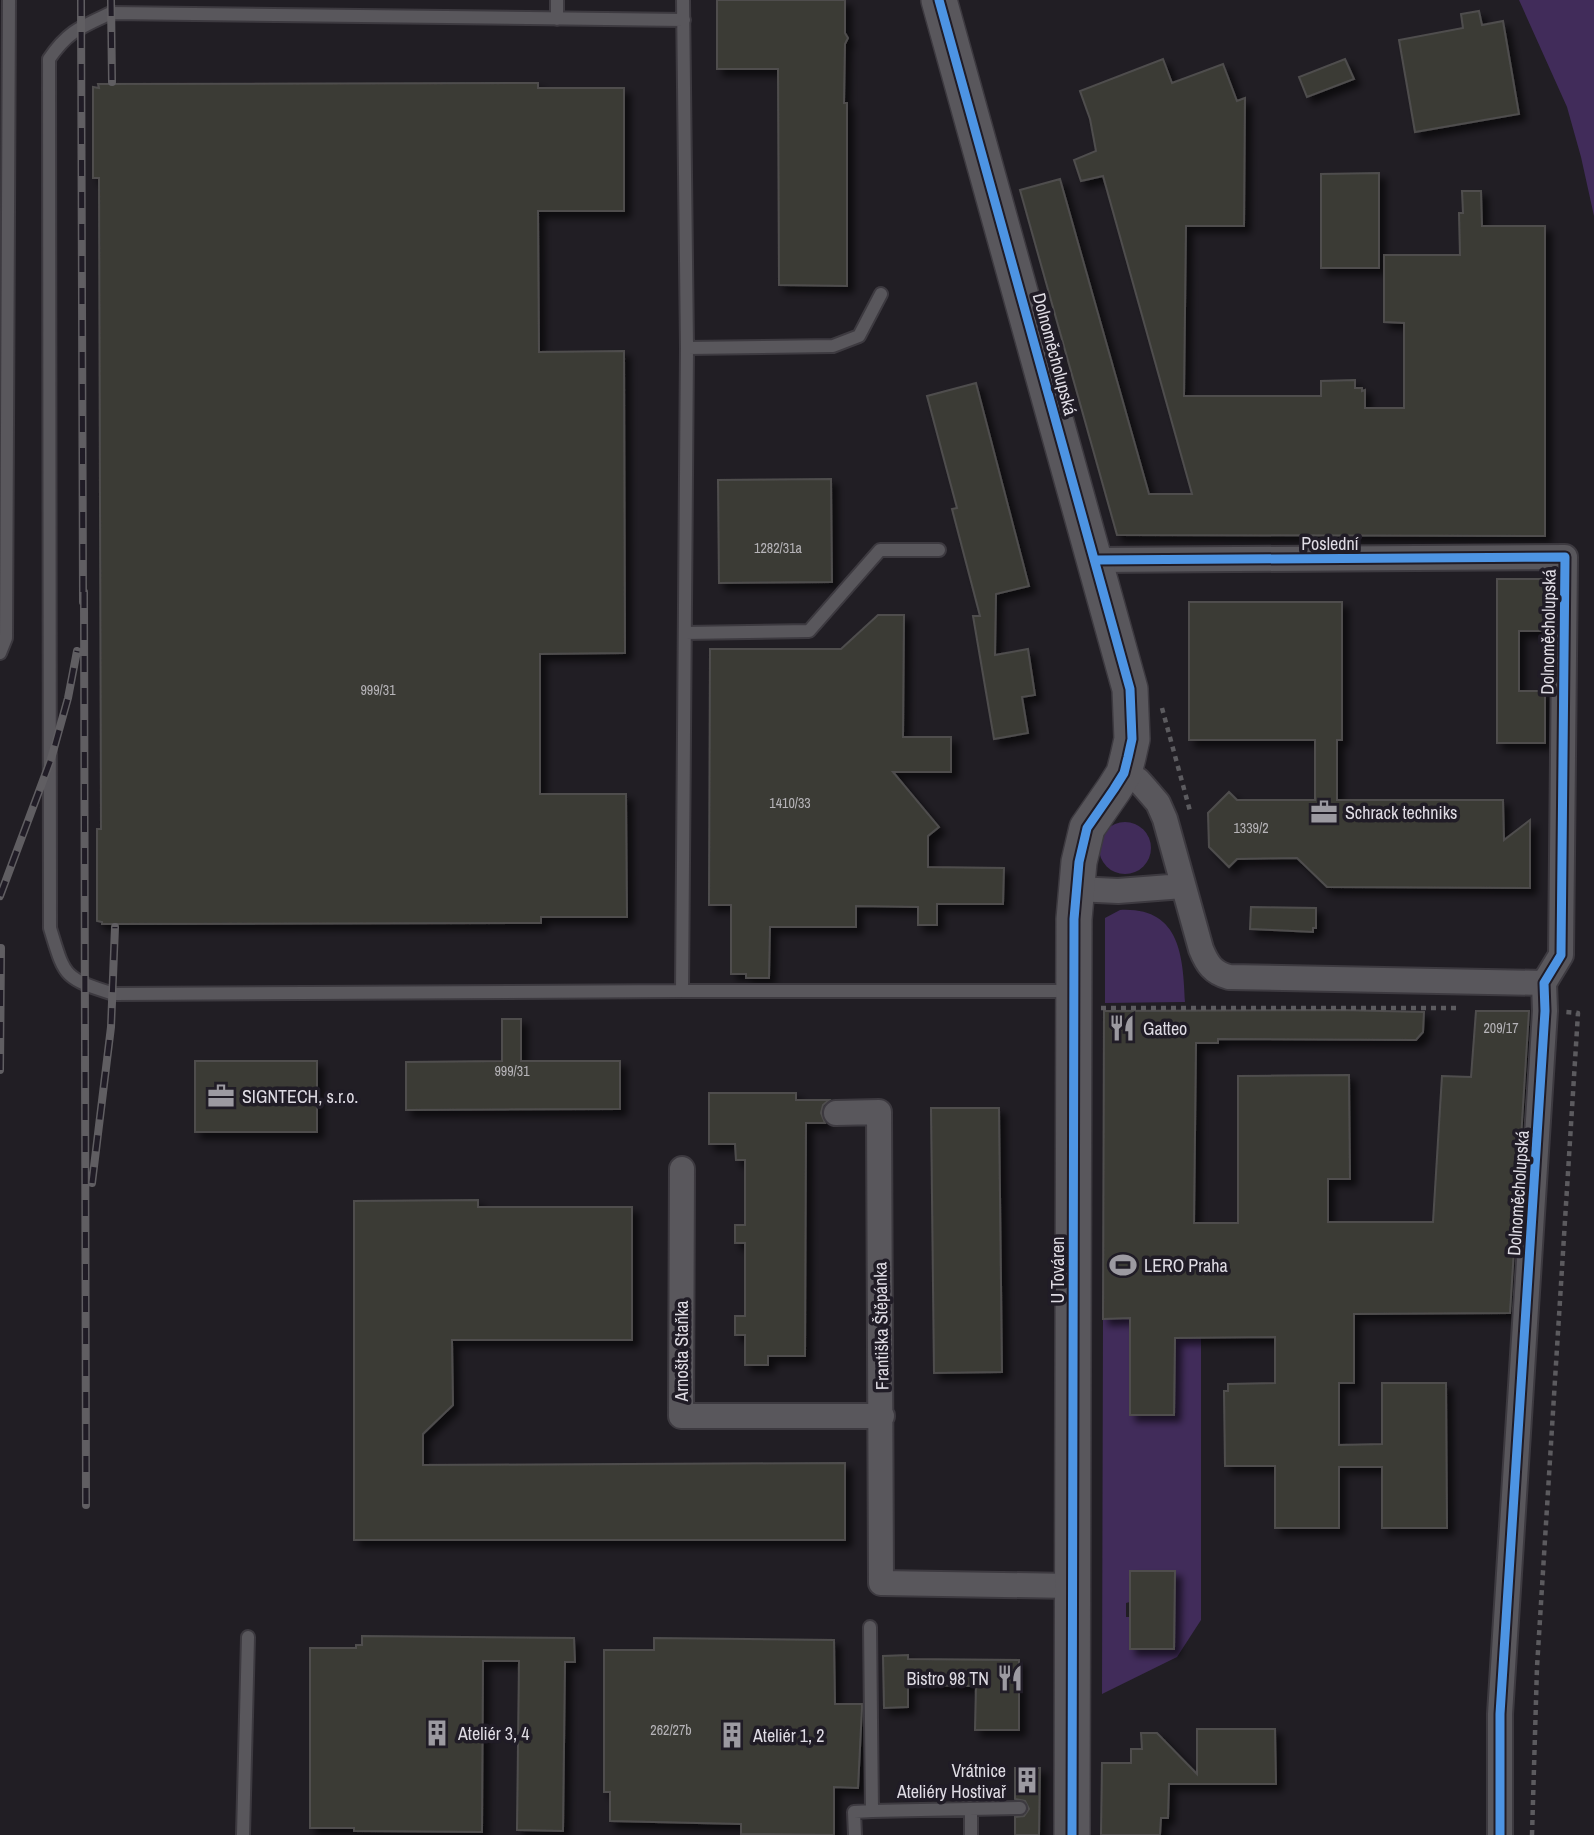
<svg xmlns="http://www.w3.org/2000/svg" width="1594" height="1835" viewBox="0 0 1594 1835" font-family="'Archivo Narrow',sans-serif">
<defs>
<filter id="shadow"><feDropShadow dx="6" dy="6" stdDeviation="3.5" flood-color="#0009"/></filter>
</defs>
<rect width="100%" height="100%" fill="#211e24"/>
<!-- green -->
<path fill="#412c5a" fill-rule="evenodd" d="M 1519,0 L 1594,0 L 1594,216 L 1581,157 L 1567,107 Z
M1099 848a26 26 0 1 1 52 0a26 26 0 1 1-52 0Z
M 1120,910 C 1180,907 1183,955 1185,1002 L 1105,1003 L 1105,918 Z
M 1127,1305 L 1201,1305 L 1201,1620 L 1177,1657 L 1102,1694 L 1103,1319 L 1127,1318 ZM 1130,1571 L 1174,1571 L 1174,1649 L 1130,1649 L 1130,1617 L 1126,1617 L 1126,1603 L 1130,1602 Z"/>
<!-- building -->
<path fill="#3b3b36" stroke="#4f4e4e" stroke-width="2" filter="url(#shadow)" d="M 717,0 L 845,0 L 845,33 L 848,38 L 845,44 L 844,103 L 847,103 L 847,286 L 779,285 L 778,69 L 717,69 Z
M 1479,11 L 1482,25 L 1503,21 L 1519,114 L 1415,132 L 1399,40 L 1463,28 L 1461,14 Z
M 1163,59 L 1172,83 L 1223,64 L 1237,101 L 1245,98 L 1244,226 L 1186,226 L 1184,396 L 1321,396 L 1321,381 L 1355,380 L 1355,388 L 1362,388 L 1362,391 L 1365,390 L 1365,408 L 1404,408 L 1404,323 L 1384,322 L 1384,255 L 1460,255 L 1459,213 L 1463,213 L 1462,191 L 1481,191 L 1482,226 L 1545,226 L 1545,536 L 1117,535 L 1020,190 L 1060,179 L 1149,494 L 1192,494 L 1103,176 L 1081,181 L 1074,160 L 1096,151 L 1090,119 L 1080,91 Z
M 1345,59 L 1354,79 L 1307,97 L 1299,77 Z
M 538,83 L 538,88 L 624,88 L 624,211 L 538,211 L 539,352 L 624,351 L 625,653 L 540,654 L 540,794 L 626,794 L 627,917 L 541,917 L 541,923 L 102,924 L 102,922 L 97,921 L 97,829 L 101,829 L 99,178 L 93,178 L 93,87 L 99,88 L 98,84 Z
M 1379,173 L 1379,268 L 1321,268 L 1321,174 Z
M 976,383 L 1029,586 L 996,594 L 995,655 L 1028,649 L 1035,695 L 1022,697 L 1028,733 L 994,739 L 973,616 L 980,616 L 952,509 L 957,508 L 927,396 Z
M 831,479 L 832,582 L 719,583 L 718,480 Z
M 1497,579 L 1545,579 L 1545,631 L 1519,631 L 1519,691 L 1545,691 L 1545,743 L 1497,743 Z
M 1189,602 L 1342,602 L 1342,740 L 1337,740 L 1337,800 L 1503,800 L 1504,840 L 1530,820 L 1530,888 L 1327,887 L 1297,858 L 1237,859 L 1229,867 L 1209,847 L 1208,813 L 1229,792 L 1237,800 L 1315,800 L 1315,740 L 1189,740 Z
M 878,615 L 904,615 L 903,737 L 951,737 L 951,772 L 893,772 L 939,827 L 928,836 L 928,867 L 1004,868 L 1003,904 L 937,904 L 937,925 L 918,925 L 918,907 L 856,906 L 856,927 L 770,927 L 769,978 L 746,978 L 746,974 L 731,974 L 731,905 L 709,905 L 710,649 L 841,649 Z
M 1251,907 L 1316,908 L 1316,928 L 1313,928 L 1313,932 L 1250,929 Z
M 1339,1010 L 1424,1012 L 1423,1032 L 1416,1040 L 1218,1039 L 1218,1043 L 1196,1043 L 1194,1223 L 1238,1223 L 1238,1076 L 1349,1075 L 1350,1179 L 1328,1179 L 1328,1222 L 1433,1222 L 1442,1076 L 1471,1077 L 1476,1011 L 1529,1011 L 1510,1313 L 1354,1314 L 1354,1383 L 1339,1383 L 1339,1445 L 1382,1444 L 1382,1383 L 1446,1383 L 1447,1528 L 1382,1528 L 1382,1467 L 1339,1467 L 1339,1528 L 1275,1528 L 1275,1466 L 1225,1466 L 1224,1391 L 1228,1391 L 1228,1384 L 1275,1383 L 1275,1337 L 1175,1338 L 1174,1415 L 1130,1415 L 1130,1318 L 1103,1319 L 1104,1011 Z
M 502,1019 L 521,1019 L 521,1061 L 620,1061 L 620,1109 L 406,1110 L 406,1062 L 502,1061 Z
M 195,1061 L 317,1061 L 317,1132 L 195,1132 Z
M 709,1093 L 796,1093 L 796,1100 L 829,1100 L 823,1105 L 821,1113 L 825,1123 L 806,1123 L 805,1356 L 768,1356 L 768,1365 L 745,1365 L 745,1335 L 735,1335 L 735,1316 L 745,1316 L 745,1243 L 735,1243 L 735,1225 L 745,1225 L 745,1160 L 736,1160 L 735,1144 L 709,1144 Z
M 931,1108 L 999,1108 L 1002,1372 L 934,1373 Z
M 478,1200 L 478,1207 L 632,1207 L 632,1340 L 452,1340 L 453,1405 L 423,1434 L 423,1465 L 845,1463 L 845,1540 L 354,1540 L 354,1201 Z
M 1130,1571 L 1175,1571 L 1174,1649 L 1130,1649 Z
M 362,1636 L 574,1638 L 575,1662 L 565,1662 L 563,1831 L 517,1830 L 519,1661 L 483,1661 L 482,1832 L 354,1831 L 354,1828 L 310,1828 L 310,1648 L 356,1648 L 356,1645 L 362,1645 Z
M 654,1638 L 834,1640 L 835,1704 L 862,1704 L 862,1708 L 858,1788 L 834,1787 L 834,1835 L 741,1834 L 741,1824 L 610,1821 L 610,1792 L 604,1792 L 604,1650 L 654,1650 Z
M 908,1655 L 908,1659 L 1019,1660 L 1019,1730 L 975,1730 L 976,1686 L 908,1685 L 908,1707 L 884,1708 L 883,1656 Z
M 1197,1729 L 1275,1729 L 1276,1784 L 1169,1784 L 1168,1818 L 1161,1818 L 1160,1835 L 1101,1835 L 1102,1763 L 1131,1763 L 1131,1749 L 1142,1749 L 1141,1733 L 1157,1733 L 1197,1774 Z
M 1015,1768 L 1040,1768 L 1039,1835 L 1015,1835 L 1015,1817 L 1024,1816 L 1029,1809 L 1025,1801 L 1015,1799 Z"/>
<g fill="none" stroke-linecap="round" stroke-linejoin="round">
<!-- lane casing -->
<g stroke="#3d3a40" stroke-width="16">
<path id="lane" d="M 557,0 L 557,19
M 684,20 L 111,13 C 81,27 68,31 49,59 L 50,928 C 65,977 63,978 114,994 L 682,991 L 1073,991
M 687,348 L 833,346 L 859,336 L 881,294
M 685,633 L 809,631 L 880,550 L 939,550
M 0,653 L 6,638 L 9,0
M 682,991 L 687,348 L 683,0
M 971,1809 L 971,1835
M 872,1811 L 1020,1808
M 243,1835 L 248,1637
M 855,1835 L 854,1812 L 872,1811 L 870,1627"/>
</g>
<!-- street casing -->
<g stroke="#3d3a40" stroke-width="28">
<path id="street" d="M 1095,560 L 1565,557 L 1561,955 L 1544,983 L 1545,1011 L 1500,1714 L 1500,1835
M 1124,773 L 1138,780 L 1146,789 L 1158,803 L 1165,819 L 1201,949 C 1207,964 1213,973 1229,977 L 1544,983
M 1076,889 L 1118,891 L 1183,886
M 836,1113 L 879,1112 L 881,1583 L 1072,1586
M 682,1169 L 681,1416 L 882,1416"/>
</g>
<!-- secondary casing -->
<g stroke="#3d3a40" stroke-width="38">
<path id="secondary" d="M 939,0 L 1130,689 L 1132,739 L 1128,757 L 1124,773 L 1114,789 L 1087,828 L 1079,862 L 1074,919 L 1072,1835"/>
</g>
<!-- path -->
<path stroke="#5c5b5f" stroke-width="4.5" stroke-dasharray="5 5" stroke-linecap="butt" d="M 1162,708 L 1190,811
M 1101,1008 L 1460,1008
M 1532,1835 L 1537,1667 L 1578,1013 L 1566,1012"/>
<!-- lane -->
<use href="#lane" stroke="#59575c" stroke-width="12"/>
<!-- street -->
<use href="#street" stroke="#59575c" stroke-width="24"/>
<!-- secondary -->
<use href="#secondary" stroke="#59575c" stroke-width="35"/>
<!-- rail casing -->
<g stroke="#605e62" stroke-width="8">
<path id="rail" d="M 81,0 L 83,602
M 111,0 L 112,82
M 84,592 L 86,1505
M 0,896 L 51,759 L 68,698 L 77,651
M 0,1070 L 1,948
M 92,1183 L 111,1027 L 115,927"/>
</g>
<!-- rail -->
<use href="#rail" stroke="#201c26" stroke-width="5" stroke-dasharray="16" stroke-linecap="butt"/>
<!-- cycleway casing -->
<g stroke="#201c26" stroke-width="13">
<path id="cycleway" d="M 939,0 L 1130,689 L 1132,739 L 1128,757 L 1124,773 L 1114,789 L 1087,828 L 1079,862 L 1074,919 L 1072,1835
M 1095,560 L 1565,557 L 1561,955 L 1544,983 L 1545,1011 L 1500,1714 L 1500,1835"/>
</g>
<!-- cycleway -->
<use href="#cycleway" stroke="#4d94e3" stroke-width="9"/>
</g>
<!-- icons -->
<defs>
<g id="office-bare" transform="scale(2.1)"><path d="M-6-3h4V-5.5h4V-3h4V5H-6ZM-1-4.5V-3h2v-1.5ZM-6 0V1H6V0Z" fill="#9c9aa1" stroke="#201c26" stroke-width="2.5" paint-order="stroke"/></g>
<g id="restaurant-bare" transform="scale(2.1)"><path d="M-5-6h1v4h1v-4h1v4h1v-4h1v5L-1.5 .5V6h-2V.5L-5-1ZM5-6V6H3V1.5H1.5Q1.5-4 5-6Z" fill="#9c9aa1" stroke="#201c26" stroke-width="2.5" paint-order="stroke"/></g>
<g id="stadium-bare" transform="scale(2.1)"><path d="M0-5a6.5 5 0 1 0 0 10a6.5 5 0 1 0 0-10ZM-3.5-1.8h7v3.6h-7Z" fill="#9c9aa1" stroke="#201c26" stroke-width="2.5" paint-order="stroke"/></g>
<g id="building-bare" transform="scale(2.1)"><path d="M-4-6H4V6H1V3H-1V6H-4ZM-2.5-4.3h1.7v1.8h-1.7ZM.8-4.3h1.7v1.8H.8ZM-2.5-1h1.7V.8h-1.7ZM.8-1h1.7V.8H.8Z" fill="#9c9aa1" stroke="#201c26" stroke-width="2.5" paint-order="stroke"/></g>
</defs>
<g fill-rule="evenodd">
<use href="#office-bare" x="1324" y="812"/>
<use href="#restaurant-bare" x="1122" y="1028"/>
<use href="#office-bare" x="221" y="1096"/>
<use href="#stadium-bare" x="1123" y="1265"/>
<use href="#restaurant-bare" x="1010" y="1678"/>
<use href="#building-bare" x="437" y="1733"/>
<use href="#building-bare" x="732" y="1735"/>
<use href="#building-bare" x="1027" y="1780"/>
</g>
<g text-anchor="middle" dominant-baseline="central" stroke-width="7" stroke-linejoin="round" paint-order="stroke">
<!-- number labels -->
<g font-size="14" fill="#b6b4b8">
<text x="778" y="548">1282/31a</text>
<text x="378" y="690">999/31</text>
<text x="790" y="803">1410/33</text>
<text x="1251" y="828">1339/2</text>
<text x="1501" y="1028">209/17</text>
<text x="512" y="1071">999/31</text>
<text x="671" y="1730">262/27b</text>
</g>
<!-- street labels -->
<g font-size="18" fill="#dfdce4" stroke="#201c26">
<text transform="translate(1055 354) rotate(75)">Dolnoměcholupská</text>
<text x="1330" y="543">Poslední</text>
<text transform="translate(1548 632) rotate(-89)">Dolnoměcholupská</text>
<text transform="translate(1518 1193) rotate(-86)">Dolnoměcholupská</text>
<text transform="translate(1057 1270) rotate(-90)">U Továren</text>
<text transform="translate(881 1326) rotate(-91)">Františka Štěpánka</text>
<text transform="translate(681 1351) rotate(-90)">Arnošta Staňka</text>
</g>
<!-- poi labels -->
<g font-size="18" fill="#dfdce4" stroke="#201c26" text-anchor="start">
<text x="1345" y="812">Schrack techniks</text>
<text x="1143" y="1028">Gatteo</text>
<text x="242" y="1096">SIGNTECH, s.r.o.</text>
<text x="1144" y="1265">LERO Praha</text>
<text x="989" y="1678" text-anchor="end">Bistro 98 TN</text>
<text x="458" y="1733">Ateliér 3, 4</text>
<text x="753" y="1735">Ateliér 1, 2</text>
<text x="1006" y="1770" text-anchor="end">Vrátnice<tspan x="1006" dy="21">Ateliéry Hostivař</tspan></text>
</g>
</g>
</svg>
